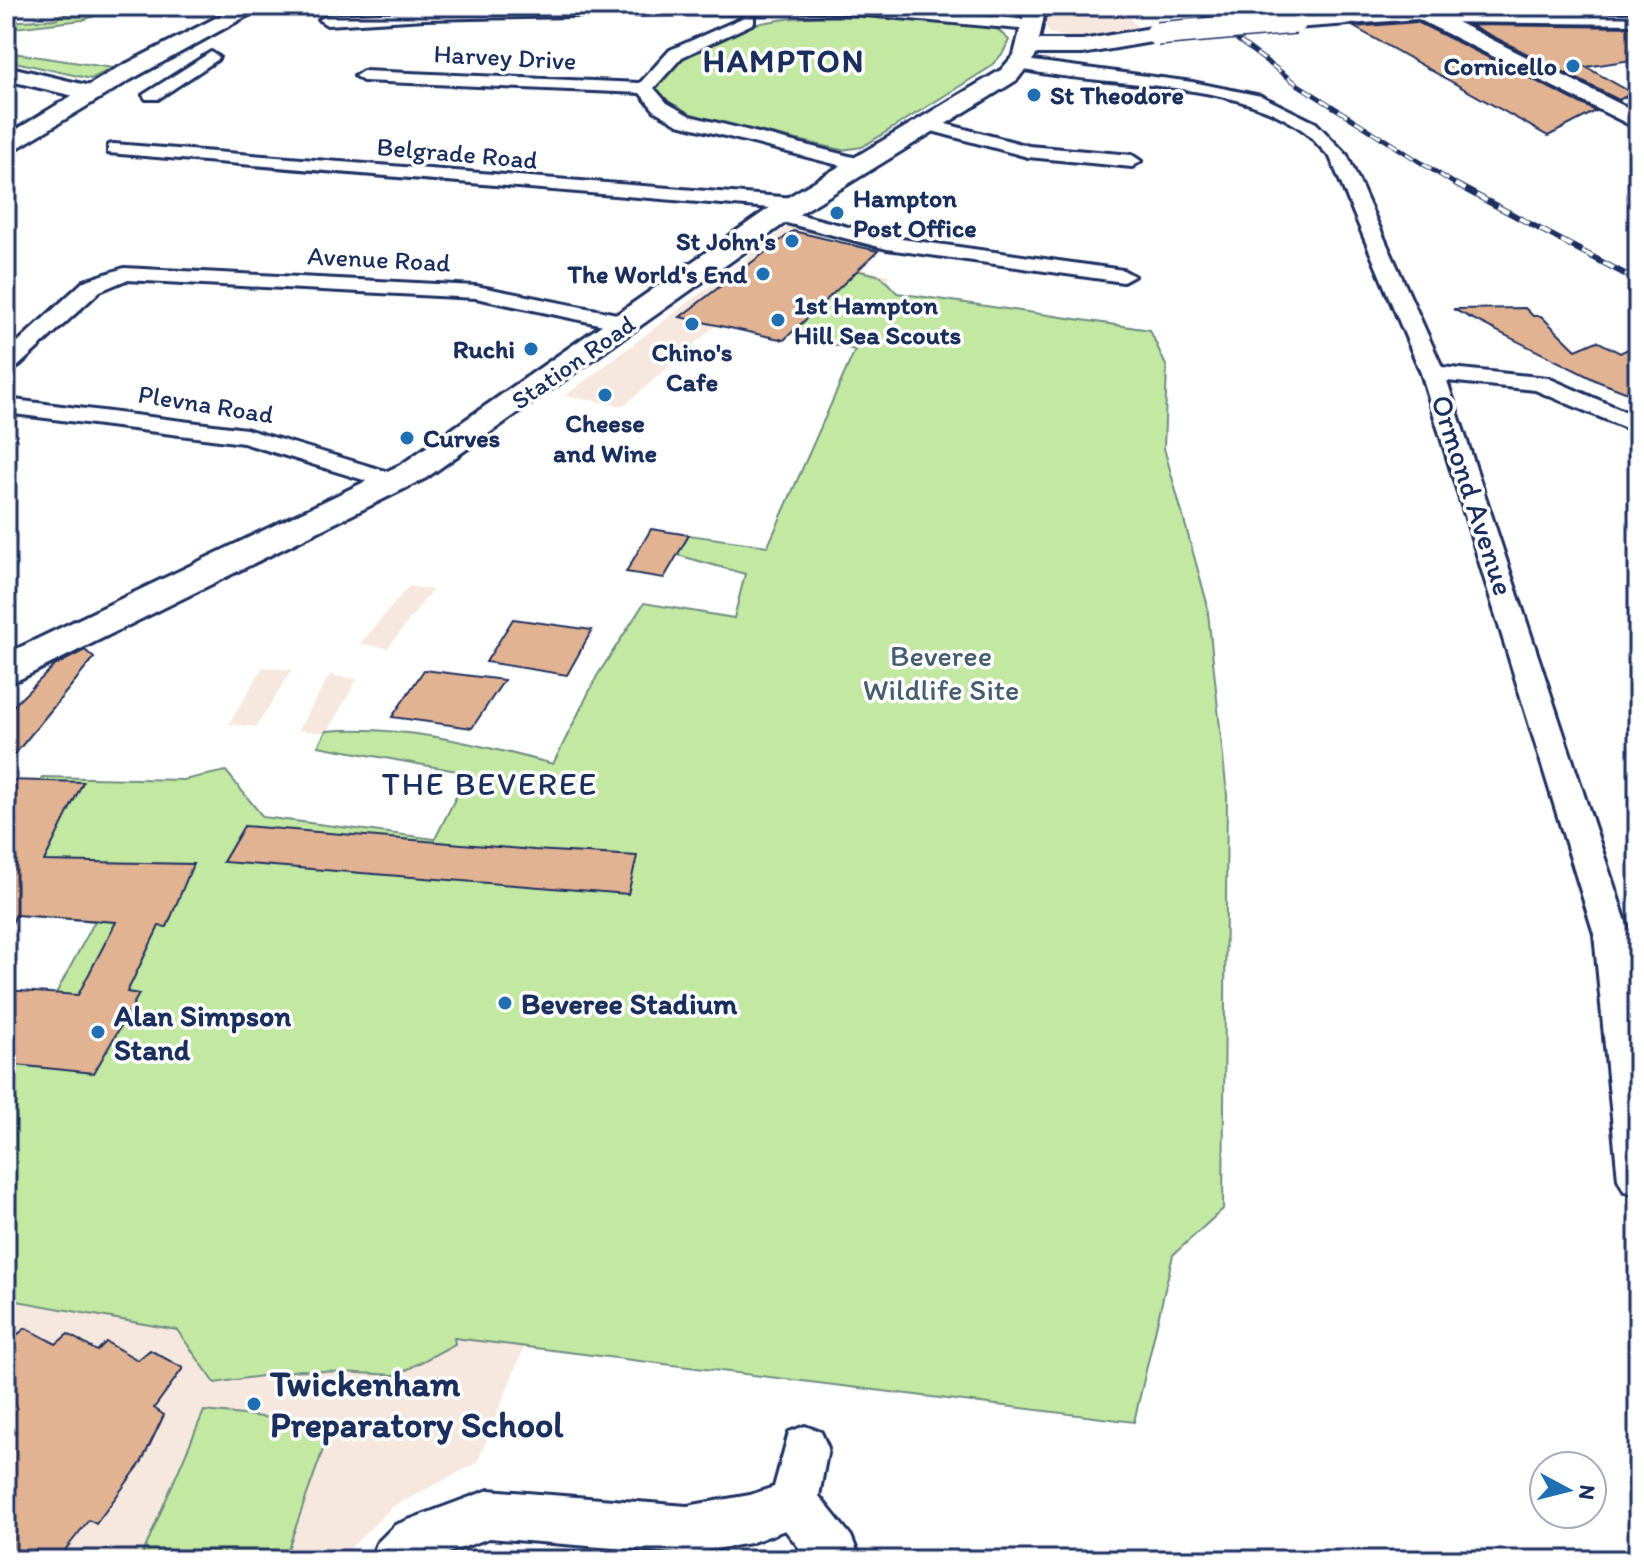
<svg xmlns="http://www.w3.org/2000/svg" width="1644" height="1566" viewBox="0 0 1644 1566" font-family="Itim,sans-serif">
<rect width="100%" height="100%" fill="#fff"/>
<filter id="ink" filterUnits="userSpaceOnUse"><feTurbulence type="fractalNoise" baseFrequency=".0125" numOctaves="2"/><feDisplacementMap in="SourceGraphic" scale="16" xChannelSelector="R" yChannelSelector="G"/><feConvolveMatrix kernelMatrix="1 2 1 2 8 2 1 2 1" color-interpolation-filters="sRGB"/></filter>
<g filter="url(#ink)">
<!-- built -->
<path fill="#f6e8df" d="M 915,6 L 1023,6 L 1014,18 L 999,19 L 912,12 Z
M 1051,6 L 1122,6 L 1138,29 L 1083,41 L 1049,33 L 1045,20 Z
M 1295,6 L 1455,6 L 1482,20 L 1492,19 L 1595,70 L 1569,74 L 1439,8 L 1301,16 Z
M 791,224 L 829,233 L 802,255 L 889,275 L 857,345 L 726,316 L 624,406 L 565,396 Z
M 409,586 L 432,590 L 388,648 L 360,644 Z
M 263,667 L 292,670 L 256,727 L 229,724 Z
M 330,675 L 357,679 L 327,733 L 298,730 Z
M 6,1293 L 525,1345 L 477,1463 L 392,1507 L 338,1560 L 6,1560 Z"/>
<!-- green -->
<path fill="#c2e8a2" stroke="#6e8c80" stroke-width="2" d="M 106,6 L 122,6 L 83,20 L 6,29 L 6,22 L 57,19 L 60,15 Z
M 844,14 L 985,27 L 997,29 L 1009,40 L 1003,53 L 989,68 L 862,147 L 842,150 L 719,122 L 712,125 L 666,106 L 653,93 L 653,82 C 662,74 670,62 680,55 C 726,23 789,17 844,14 Z
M 6,52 L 113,68 L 91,79 L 6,60 Z
M 792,255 L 881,276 L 897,293 L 1150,330 L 1167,368 L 1164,448 L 1207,603 L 1227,795 L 1223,1209 L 1173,1255 L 1134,1422 L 454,1338 L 455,1344 L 397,1375 L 300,1370 L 215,1383 L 177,1330 L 6,1299 L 6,1086 L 95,921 L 6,914 L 6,840 L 42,777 L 183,780 L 226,771 L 263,817 L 435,839 L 468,773 L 318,746 L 326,731 C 402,724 480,745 553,764 L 597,676 L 644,603 L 734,618 L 745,574 L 677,555 L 689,535 L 768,546 L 855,350 L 822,342 L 827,335 L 796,329 L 818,307 L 789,301 L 782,306 L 724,294 L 705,310 L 694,307 L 720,287 L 785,292 L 773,289 L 781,281 L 789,282 L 802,271 L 780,264 Z
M 204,1411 L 332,1424 L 284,1560 L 140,1560 Z"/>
<!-- building -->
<path fill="#e2b393" stroke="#1b2f5e" stroke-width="2" d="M 1432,6 L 1638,6 L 1638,11 L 1442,11 Z
M 1417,22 L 1596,111 L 1548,136 L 1354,27 Z
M 1470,25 L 1638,27 L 1638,59 L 1586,67 L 1632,93 L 1619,100 Z
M 793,231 L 878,251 L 784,340 L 680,317 Z
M 1525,308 L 1533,316 L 1541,316 L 1576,350 L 1597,341 L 1620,353 L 1638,344 L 1638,397 L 1597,381 L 1453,309 Z
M 651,529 L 689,535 L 664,578 L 626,572 Z
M 513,619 L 592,630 L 567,675 L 486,662 Z
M 85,650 L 94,658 L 6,765 L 6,713 L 54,666 Z
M 424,670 L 504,680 L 472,728 L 392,717 Z
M 6,780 L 83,782 L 44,861 L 193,864 L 167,927 L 159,926 L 127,992 L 139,994 L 94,1073 L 6,1064 L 6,990 L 78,995 L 116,922 L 16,915 L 6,935 Z
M 244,826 L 534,850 L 637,856 L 628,894 L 223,862 Z
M 26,1328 L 56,1344 L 68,1334 L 97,1351 L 106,1342 L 138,1360 L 150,1350 L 183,1368 L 154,1408 L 164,1415 L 141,1463 L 96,1524 L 89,1520 L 57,1560 L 6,1560 L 6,1343 Z"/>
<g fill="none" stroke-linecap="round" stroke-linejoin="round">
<!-- street casing -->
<g stroke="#1b2f5e" stroke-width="6">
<path id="street" d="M 594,6 L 872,6 L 1031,20 L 1039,25 L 1031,30 L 822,11 L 425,19 L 327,25 L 319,20 L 327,15 Z
M 1435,14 L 1638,14 L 1638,24 L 1430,22 L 1427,19 Z
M 749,15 L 754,17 L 754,23 L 682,57 L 654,88 L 667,103 L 690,116 L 865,160 L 865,168 L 858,170 L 678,124 L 655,111 L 640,93 L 363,81 L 355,76 L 363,71 L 640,83 L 670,50 Z
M 211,52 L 219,57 L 217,60 L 158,99 L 146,99 L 143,95 Z
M 1018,59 L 1192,82 L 1261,96 L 1316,123 L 1347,155 L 1442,367 L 1548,378 L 1638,417 L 1638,433 L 1535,390 L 1447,381 L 1630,934 L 1638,1006 L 1638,1196 L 1624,1191 L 1618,1179 L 1594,934 L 1421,373 L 1330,157 C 1321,149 1313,138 1304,131 C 1230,76 1100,89 1012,67 L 1012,61 Z
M 927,119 L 1029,146 L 1132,155 L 1141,161 L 1132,167 L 1028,157 L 921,128 L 921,120 Z
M 114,144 L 795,198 L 805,204 L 795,210 L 108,153 L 108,145 Z
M 778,209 L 887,237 L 1123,270 L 1134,276 L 1123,282 L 887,249 L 771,219 L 768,215 L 771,211 Z
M 124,268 L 476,286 L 627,316 L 638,323 L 627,330 L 476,298 L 126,280 L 100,291 L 14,370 L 6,372 L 6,353 L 84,281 Z
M 6,399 L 246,429 L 402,476 L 406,481 L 393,489 L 243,443 L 6,413 Z
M 805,1426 L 821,1432 L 828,1448 L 819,1496 L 851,1536 L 858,1553 L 855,1560 L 809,1560 L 785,1530 L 750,1543 L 687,1554 L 489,1538 L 429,1560 L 370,1560 L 377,1543 L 395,1525 L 489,1490 L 687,1506 L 750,1495 L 774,1487 L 789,1432 Z"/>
</g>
<!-- secondary casing -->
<g stroke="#1b2f5e" stroke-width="6">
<path id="secondary" d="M 1026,6 L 1046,6 L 1039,40 L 1082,40 L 1157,27 L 1168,34 L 1157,41 L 1082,54 L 1037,54 L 1017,80 L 788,221 L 426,478 L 20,679 L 6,683 L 6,654 L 402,464 L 768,209 L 1001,70 L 1014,55 Z
M 1399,6 L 1425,6 L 1638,113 L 1638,129 L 1418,19 L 1295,28 L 1284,22 L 1295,16 Z
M 6,66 L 99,88 L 103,93 L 91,100 L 6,80 Z"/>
</g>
<!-- highway casing -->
<g stroke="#1b2f5e" stroke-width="6">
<path id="highway" d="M 239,6 L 265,6 L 130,80 L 6,155 L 6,136 L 114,70 Z"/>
</g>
<!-- street -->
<use href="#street" fill="#fff" fill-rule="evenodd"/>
<!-- secondary -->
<use href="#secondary" fill="#fff" fill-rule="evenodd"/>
<!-- highway -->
<use href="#highway" fill="#fff" fill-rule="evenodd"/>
<!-- rail-far1 casing -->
<g stroke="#1b2f5e" stroke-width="5">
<path id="rail-far1" d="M 1192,6 L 1297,84 L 1458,186"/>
</g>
<!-- rail casing -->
<g stroke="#1b2f5e" stroke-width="6">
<path id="rail" d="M 1455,184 L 1638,281"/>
</g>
<!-- rail-far1 -->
<use href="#rail-far1" stroke="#fff" stroke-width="3" stroke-dasharray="10" stroke-linecap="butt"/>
<!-- rail -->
<use href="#rail" stroke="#fff" stroke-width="4" stroke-dasharray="12" stroke-linecap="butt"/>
<!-- secondary-bridge casing -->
<g stroke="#1b2f5e" stroke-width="26" stroke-linecap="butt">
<path id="secondary-bridge" d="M 1157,34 L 1295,22"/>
</g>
<!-- secondary-bridge -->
<use href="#secondary-bridge" stroke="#fff" stroke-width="23"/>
</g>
</g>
<!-- markers -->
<g fill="#1f6fb2" stroke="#fff" stroke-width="3">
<circle cx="1573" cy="66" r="8"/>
<circle cx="1034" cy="95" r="8"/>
<circle cx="837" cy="213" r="8"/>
<circle cx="792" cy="241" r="8"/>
<circle cx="763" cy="274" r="8"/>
<circle cx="778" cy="320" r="8"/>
<circle cx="692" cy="324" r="8"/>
<circle cx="531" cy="349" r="8"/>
<circle cx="605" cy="395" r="8"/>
<circle cx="407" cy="438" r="8"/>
<circle cx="505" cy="1003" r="8"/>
<circle cx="98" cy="1032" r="8"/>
<circle cx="254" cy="1404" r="8"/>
</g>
<g text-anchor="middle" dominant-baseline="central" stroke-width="7" stroke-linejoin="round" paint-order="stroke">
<!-- far-street labels -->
<g font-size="26" fill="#1b2f5e" stroke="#fff">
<text transform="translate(505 57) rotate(3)">Harvey Drive</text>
<text transform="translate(457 153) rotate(5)">Belgrade Road</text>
<text transform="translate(379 259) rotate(3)">Avenue Road</text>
<text transform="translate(573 362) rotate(-35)">Station Road</text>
<text transform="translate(206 404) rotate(9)">Plevna Road</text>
</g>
<!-- far-poi labels -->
<g font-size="26" font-weight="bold" fill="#1b2f5e" stroke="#fff" text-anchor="end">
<text x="1557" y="66">Cornicello</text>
<text x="1050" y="95" text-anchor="start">St Theodore</text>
<text x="853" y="198" text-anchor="start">Hampton<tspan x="853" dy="30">Post Office</tspan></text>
<text x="776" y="241">St John's</text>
<text x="747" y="274">The World's End</text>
<text x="794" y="305" text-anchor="start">1st Hampton<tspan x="794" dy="30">Hill Sea Scouts</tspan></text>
<text x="515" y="349">Ruchi</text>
<text x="692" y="352" text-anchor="middle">Chino's<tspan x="692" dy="30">Cafe</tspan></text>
<text x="605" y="423" text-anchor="middle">Cheese<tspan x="605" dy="30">and Wine</tspan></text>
<text x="423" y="438" text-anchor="start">Curves</text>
</g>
<!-- street labels -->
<g font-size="30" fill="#1b2f5e" stroke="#fff">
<text transform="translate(1473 495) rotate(72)">Ormond Avenue</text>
</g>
<!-- park labels -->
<g font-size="30" fill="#455d6f" stroke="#fff">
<text x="941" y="655">Beveree<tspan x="941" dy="34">Wildlife Site</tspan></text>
</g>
<!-- poi labels -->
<g font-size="30" font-weight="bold" fill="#1b2f5e" stroke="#fff" text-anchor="start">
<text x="521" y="1003">Beveree Stadium</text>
<text x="114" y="1015">Alan Simpson<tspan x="114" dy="34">Stand</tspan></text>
</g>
<!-- far-district labels -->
<g font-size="32" font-weight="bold" letter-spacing="2" fill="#1b2f5e" stroke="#fff">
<text x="784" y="61">HAMPTON</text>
</g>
<!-- neighbourhood labels -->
<g font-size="32" letter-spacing="2" fill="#1b2f5e" stroke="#fff">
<text x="490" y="784">THE BEVEREE</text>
</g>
<!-- near-poi labels -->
<g font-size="36" font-weight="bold" fill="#1b2f5e" stroke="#fff" text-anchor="start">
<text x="270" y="1383">Twickenham<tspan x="270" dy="41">Preparatory School</tspan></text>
</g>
</g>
<!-- margin -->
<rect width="1644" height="1566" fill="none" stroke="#fff" stroke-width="32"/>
<rect x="16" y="16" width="1612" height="1534" fill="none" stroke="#1b2f5e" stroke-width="3" filter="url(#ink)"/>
<!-- north arrow -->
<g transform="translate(1568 1490) rotate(97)"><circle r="38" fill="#ffffff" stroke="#a4acbf" stroke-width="2"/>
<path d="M0-6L14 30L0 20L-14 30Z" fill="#1f6fb2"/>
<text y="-12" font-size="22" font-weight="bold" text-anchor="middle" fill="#1b2f5e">N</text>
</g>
</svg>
